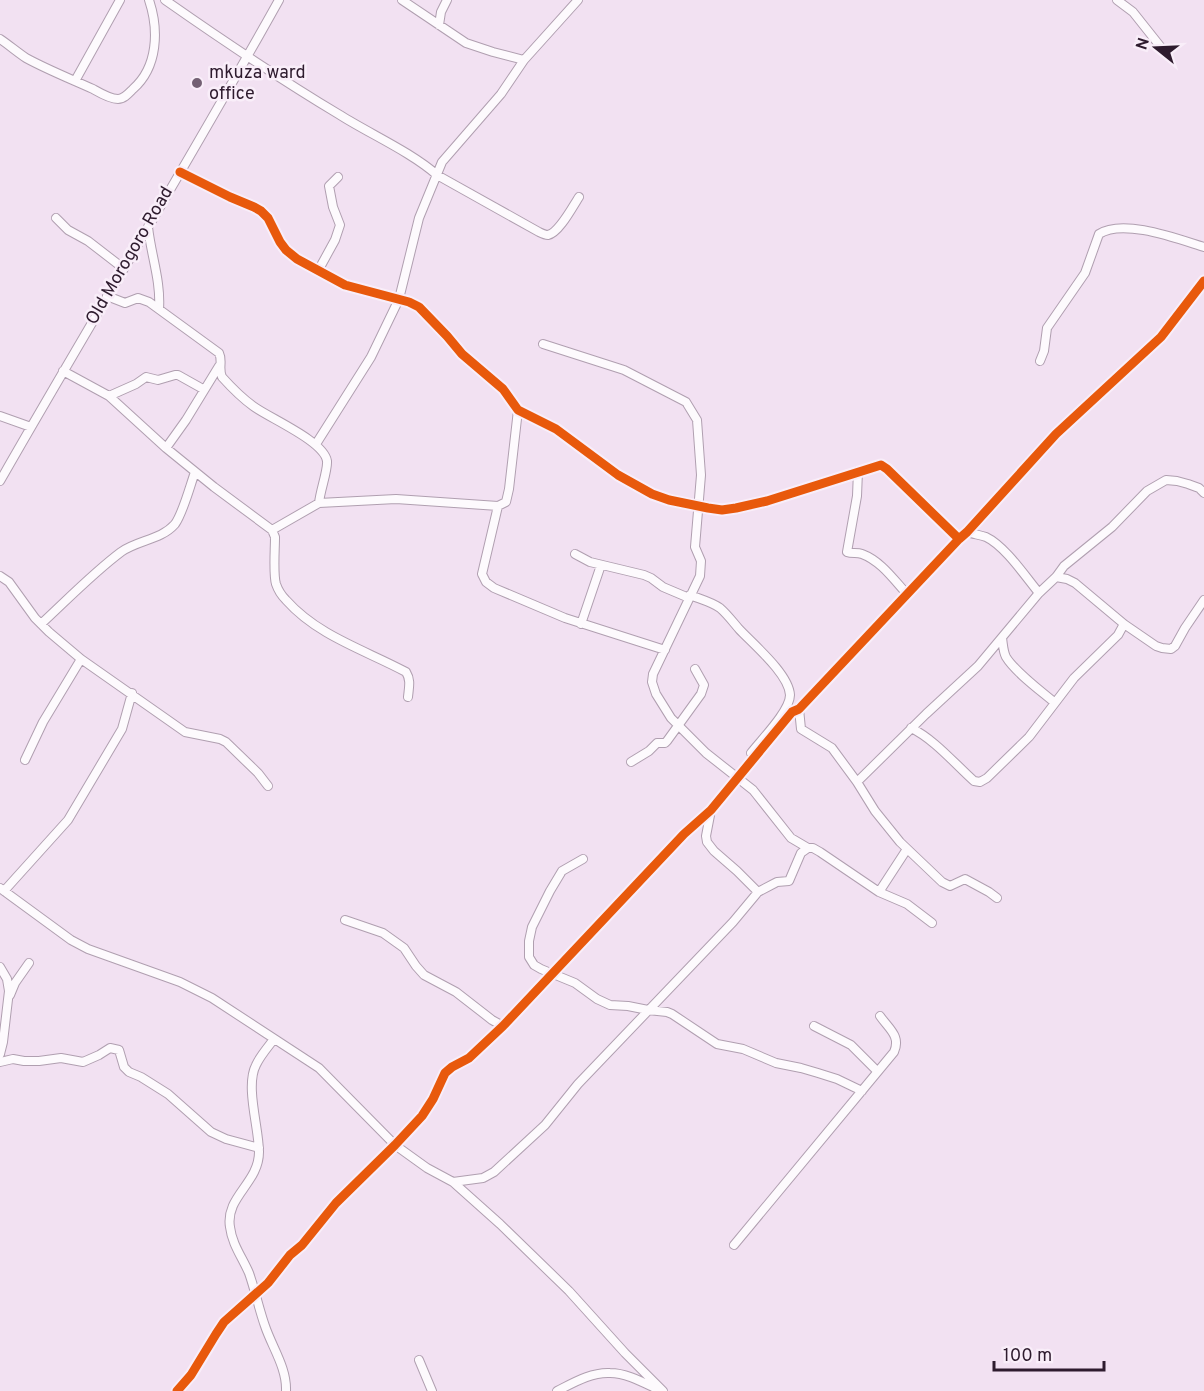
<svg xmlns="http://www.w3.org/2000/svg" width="1204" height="1391" viewBox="0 0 1204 1391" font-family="Overpass,sans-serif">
<rect width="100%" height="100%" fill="#f2e1f2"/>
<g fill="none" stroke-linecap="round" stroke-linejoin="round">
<!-- minor casing -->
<g stroke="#b09fb0" stroke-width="10">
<path id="minor" d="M 165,0 C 222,40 280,79 340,115 C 370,134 411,152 437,175 L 539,232 C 541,233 545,235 548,235 C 559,233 573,206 579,197
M 402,0 L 466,43 L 493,52 L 524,60
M 1117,0 L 1133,12 L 1160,46
M 439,25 L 441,12 L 447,0
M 0,39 C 9,45 17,52 26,58 C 48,70 71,79 93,89 C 100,93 110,99 118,99 C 124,99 129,93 133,89 C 158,67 159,30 149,0
M 75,81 L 120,0
M 180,172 L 230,197 L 254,207 L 261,211 L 268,218 L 280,242 L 286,250 L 297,259 L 345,285 L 409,302 L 419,307 L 447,336 L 462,354 L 503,389 L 518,410 L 556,429 L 618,475 L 652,494 L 669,500 L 708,508 L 722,510 L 736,508 L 767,501 L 881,465 L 887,469 L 959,539
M 56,218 L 68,230 L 88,241 L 123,268
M 148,227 C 151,255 161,281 159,309
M 318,271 L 335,240 L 340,225 L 333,207 L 329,186 L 338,177
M 107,296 L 125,303 L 138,298 L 149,302 L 219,353 C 223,361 218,368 222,377 C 231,387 242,398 253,406 C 269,418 324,441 327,461 C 328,470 320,491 319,503
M 543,344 L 624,370 L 686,402 L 697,420 L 701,475 L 695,547 L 701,561 L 700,576 L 653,674 L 652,682 L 656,694 L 671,718 L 706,753 L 753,790 L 791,838 L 808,848
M 1040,361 L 1044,351 L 1047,328 L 1085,273 L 1099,234 C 1123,218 1178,239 1204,247
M 63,371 L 109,396 L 166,448 L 214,487 L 272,530 L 275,537 C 275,550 273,574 276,584 C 278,590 282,596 286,600 C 318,636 365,650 406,672 C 411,680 409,687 408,697
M 109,396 L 136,384 L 146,377 L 158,380 L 175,375 L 178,375 L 203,389
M 0,416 L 31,427
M 316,444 L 371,357 L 399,299 L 419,218 L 442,162 L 501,94 L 524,60 L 578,0
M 166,448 L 186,420 L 219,366
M 858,471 L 857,496 L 847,552 C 852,554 857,552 862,554 C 881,561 894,580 907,594
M 0,481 C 92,320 189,162 279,0
M 498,506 L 482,574 L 486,582 L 494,588 L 565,618 L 665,650
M 272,530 L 319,503 L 396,499 L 498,506 L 506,502 L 509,489 L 518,410
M 967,532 C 973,534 980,535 986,537 C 1005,546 1025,576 1039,593
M 575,554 L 590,562 L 644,575 L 651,578 L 663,587 L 689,598
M 0,576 L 9,582 L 35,618 L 49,632 L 81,659 L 185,732 L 220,739 L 226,742 L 258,773 L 268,786
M 1056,577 L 1067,579 L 1075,583 L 1124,624 L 1156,646 L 1162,648 L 1171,649 L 1175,646 L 1185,628 L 1204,600
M 690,595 C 700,599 712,602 720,608 C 727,614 733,622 739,629 C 753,644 789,674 790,695 C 790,711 761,740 751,753
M 41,624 C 68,599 93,573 121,552 C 138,540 161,540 175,524 C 183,513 190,486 195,472
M 581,624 L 601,565
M 1002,638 C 1003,644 1003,651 1006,657 C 1015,672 1041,691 1055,703
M 799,709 L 801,729 L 832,748 L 857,782 L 875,811 L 900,842 L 942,882 L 950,886 L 965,879 L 989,892 L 997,898
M 911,728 C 934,739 955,764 974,781 L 980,782 L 987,778 L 1029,737 L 1074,678 L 1118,635 L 1124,624
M 25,760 L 43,722 L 81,659
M 631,762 L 649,751 L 657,743 L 665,743 L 667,741 L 701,694 L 704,685 L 695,669
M 857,782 L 926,714 L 978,666 L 1039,593 L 1056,577 L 1064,566 L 1112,527 L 1147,491 L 1166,480 L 1177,481 L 1188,484 L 1199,488 L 1204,493
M 711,810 L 706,836 L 707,842 L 714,851 L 737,871 L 758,892
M 583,859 L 562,871 L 550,891 L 532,927 L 529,941 L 529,957 L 534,965 L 541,969 L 575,983 L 597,999 L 610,1005 L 628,1006 L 648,1010 L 667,1012 L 672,1014 L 717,1044 L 743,1049 L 776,1063 L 801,1068 L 818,1073 L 837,1079 L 862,1091
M 0,888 L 71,940 L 88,949 L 180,982 L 212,998 L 319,1068 L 395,1145 L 427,1168 L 453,1182 L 500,1224 L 569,1291 L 625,1353 L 663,1391
M 4,891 L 68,820 L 122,729 L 132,693
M 879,892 L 907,849
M 345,920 L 383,933 L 404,948 L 416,966 L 424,975 L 456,992 L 492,1020 L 503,1026
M 0,967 L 7,979 L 9,991 L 3,1042 L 0,1054
M 10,995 L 15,983 L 29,963
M 814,1026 L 851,1045 L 877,1071
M 274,1039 C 268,1047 260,1056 256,1065 C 245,1086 259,1128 259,1152 C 259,1183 225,1197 230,1227 C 232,1244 242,1257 249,1273 C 255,1290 259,1309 265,1326 C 272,1347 287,1368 286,1391
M 0,1062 L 13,1059 L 24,1061 L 39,1061 L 61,1058 L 83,1062 L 99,1055 L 110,1048 L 119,1050 L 124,1067 L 129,1072 L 141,1077 L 168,1094 L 211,1132 L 226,1139 L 259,1148
M 453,1182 L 483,1178 L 494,1172 L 545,1125 L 578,1084 L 733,922 L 758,892 L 777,882 L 789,881 L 801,853 L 808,848 L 813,848 L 820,852 L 879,892 L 907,904 L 932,923
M 734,1245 L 894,1052 C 901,1036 889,1029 880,1016
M 419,1360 L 432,1391
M 177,1391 L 191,1375 L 216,1334 L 224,1322 L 268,1283 L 290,1255 L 302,1245 L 336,1203 L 395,1145 L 422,1116 L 433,1099 L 445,1073 L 452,1067 L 469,1058 L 503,1026 L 684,834 L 711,810 L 792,712 L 799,709 L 959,539 L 967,532 L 1056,434 L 1161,337 L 1204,281
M 557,1391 C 573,1383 591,1372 610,1373 C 627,1373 644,1383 659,1390"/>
</g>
<!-- minor -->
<use href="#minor" stroke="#fdfafd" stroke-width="8"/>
<!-- cycleway casing -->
<g stroke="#f9eef9" stroke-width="13">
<path id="cycleway" d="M 180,172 L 230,197 L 254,207 L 261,211 L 268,218 L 280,242 L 286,250 L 297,259 L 345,285 L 409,302 L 419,307 L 447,336 L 462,354 L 503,389 L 518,410 L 556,429 L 618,475 L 652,494 L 669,500 L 708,508 L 722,510 L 736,508 L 767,501 L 881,465 L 887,469 L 959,539
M 177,1391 L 191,1375 L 216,1334 L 224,1322 L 268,1283 L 290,1255 L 302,1245 L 336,1203 L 395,1145 L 422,1116 L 433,1099 L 445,1073 L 452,1067 L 469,1058 L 503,1026 L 684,834 L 711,810 L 792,712 L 799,709 L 959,539 L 967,532 L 1056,434 L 1161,337 L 1204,281"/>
</g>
<!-- cycleway -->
<use href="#cycleway" stroke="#e8590c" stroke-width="9"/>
</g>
<!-- markers -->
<circle fill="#736073" stroke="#f9eef9" stroke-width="2" cx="197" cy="83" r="6"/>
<g text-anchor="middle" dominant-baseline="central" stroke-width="5" stroke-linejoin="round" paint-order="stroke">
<!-- poi labels -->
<g font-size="18" fill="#2e1b2e" stroke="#f9eef9" text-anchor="start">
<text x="209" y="73">mkuza ward<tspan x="209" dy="21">office</tspan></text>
</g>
<!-- street labels -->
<g font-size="18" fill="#2e1b2e" stroke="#f9eef9">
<text transform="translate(130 256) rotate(-60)">Old Morogoro Road</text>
</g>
</g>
<!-- north arrow -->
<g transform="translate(1156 48) rotate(288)" stroke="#f9eef9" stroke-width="4.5" paint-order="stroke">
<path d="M0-4.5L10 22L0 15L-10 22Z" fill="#2e1b2e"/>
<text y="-9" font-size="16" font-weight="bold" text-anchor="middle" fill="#2e1b2e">N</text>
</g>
<!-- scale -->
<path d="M994 1361v9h110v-9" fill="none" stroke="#2e1b2e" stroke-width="3"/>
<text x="1003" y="1361" font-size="18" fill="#2e1b2e" stroke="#f9eef9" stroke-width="4.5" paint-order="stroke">100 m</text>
</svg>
